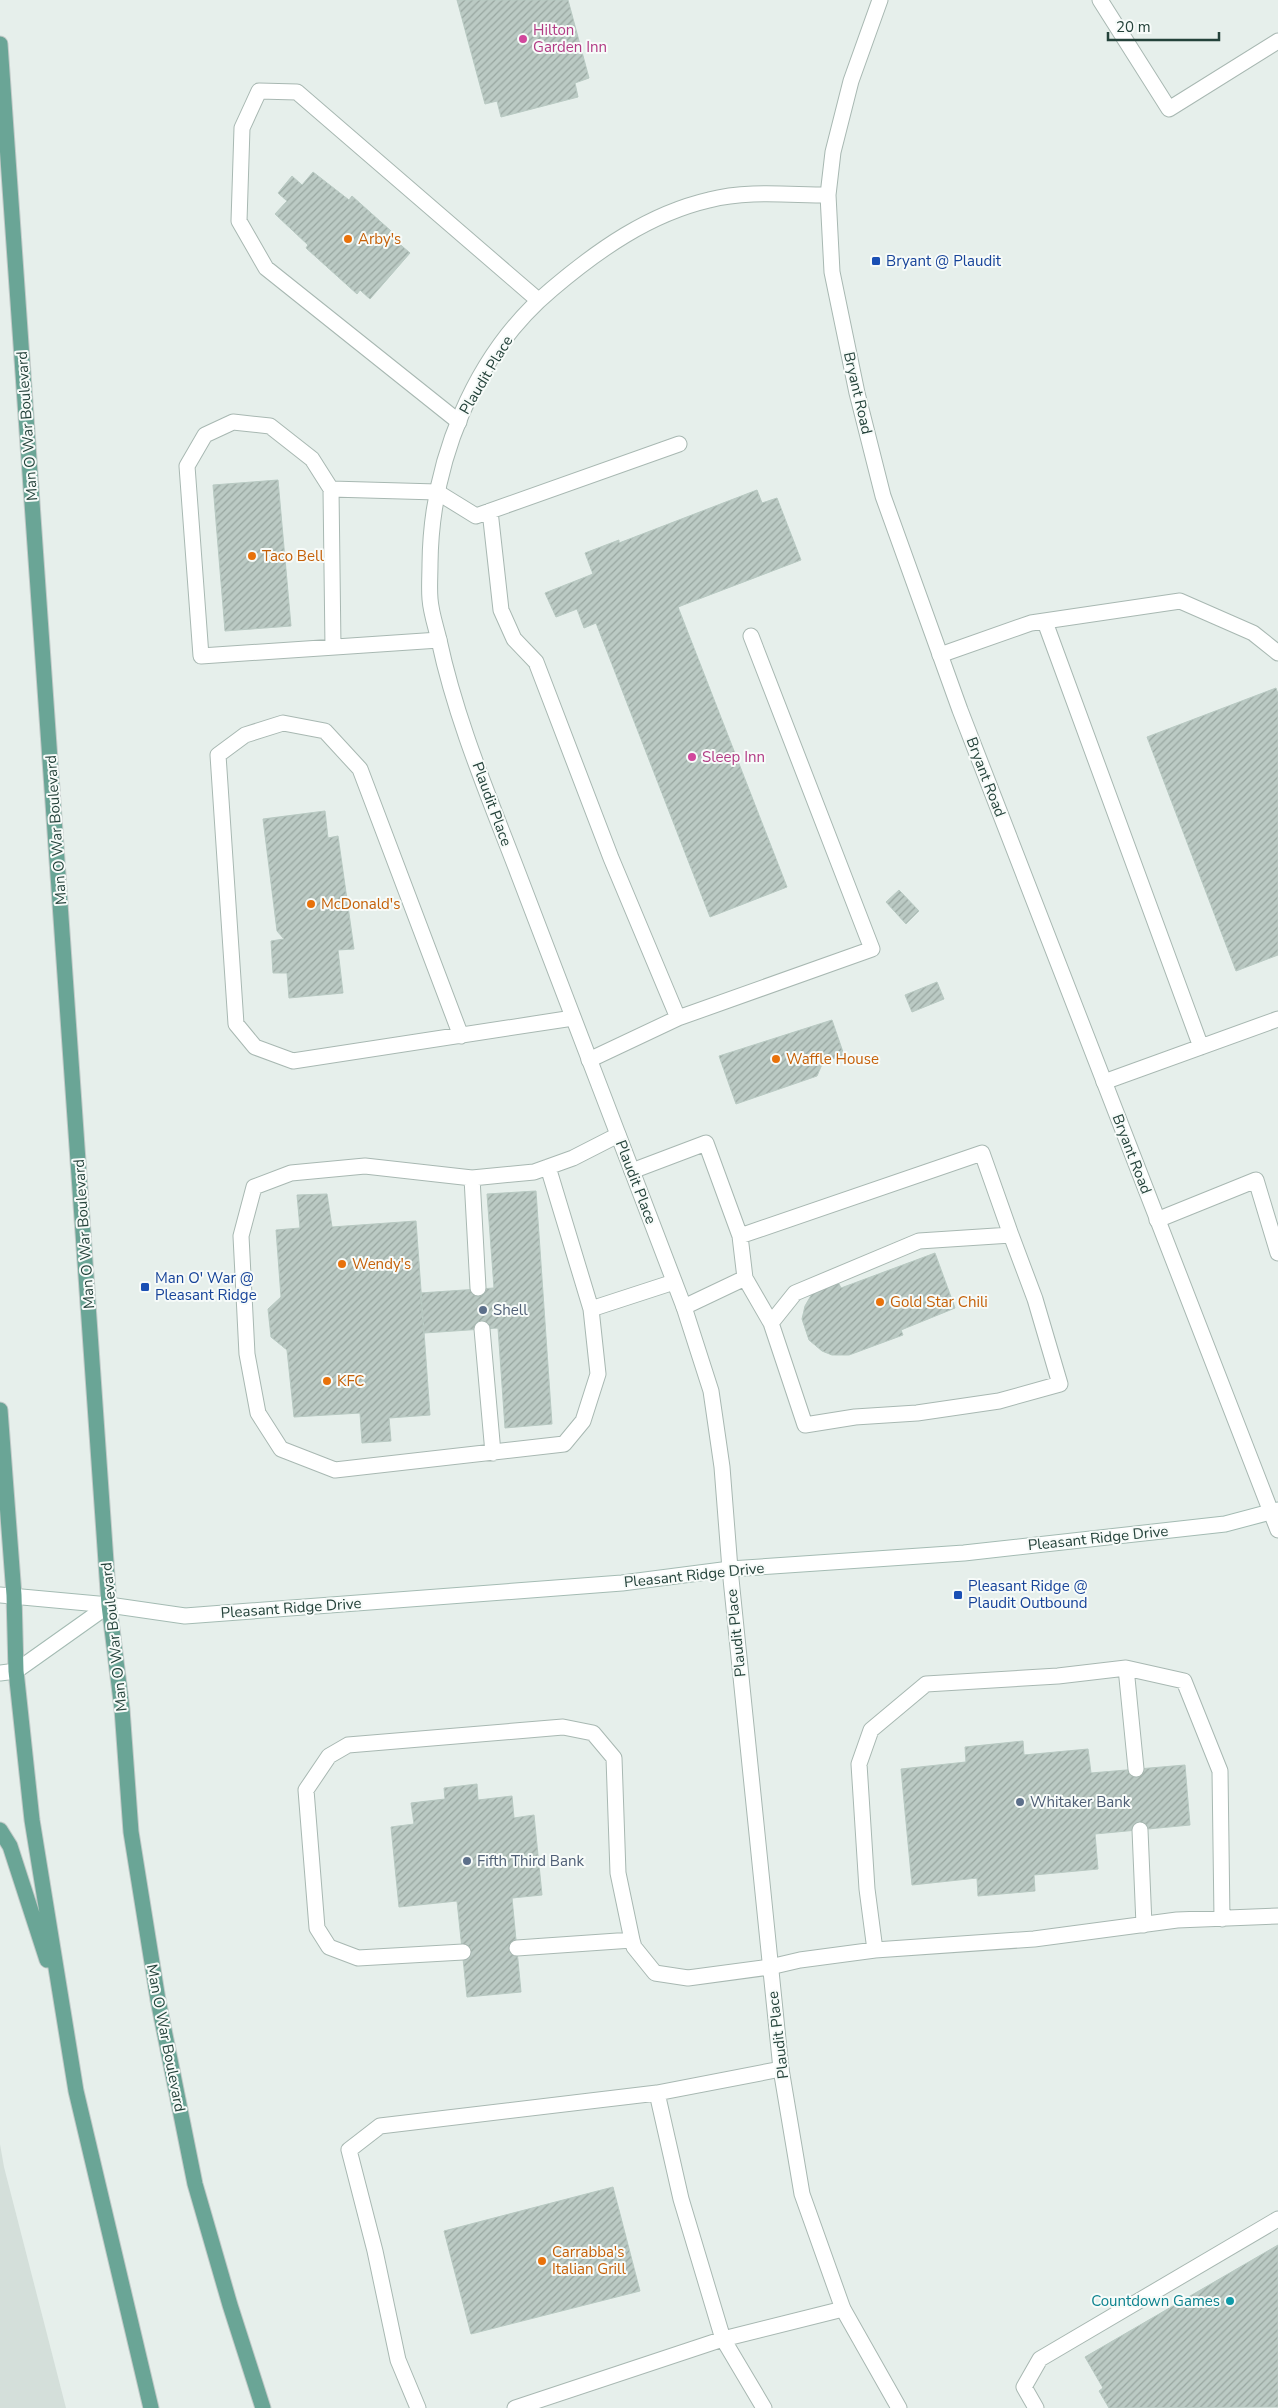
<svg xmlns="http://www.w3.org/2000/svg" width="1278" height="2408" viewBox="0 0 1278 2408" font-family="'Nunito Sans',sans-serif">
<defs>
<pattern id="building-hatch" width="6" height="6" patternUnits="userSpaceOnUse" patternTransform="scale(1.25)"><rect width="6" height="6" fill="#bbcac4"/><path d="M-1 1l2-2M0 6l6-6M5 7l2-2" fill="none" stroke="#98a6a0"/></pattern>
</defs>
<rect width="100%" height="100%" fill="#e6efeb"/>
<!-- built -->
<path fill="#d4dfda" d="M 0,2144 L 4,2167 L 66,2408 L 0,2408 Z"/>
<!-- building -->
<path fill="url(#building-hatch)" stroke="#b8c9c2" d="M 457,0 L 568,0 L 589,78 L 575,83 L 578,97 L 501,117 L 497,101 L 485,104 Z
M 313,172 L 349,200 L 352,196 L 391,231 L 388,234 L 410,253 L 370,299 L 360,290 L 357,294 L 306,248 L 308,245 L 275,214 L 287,201 L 278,193 L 292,176 L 302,185 Z
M 278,480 L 291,626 L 225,631 L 213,485 Z
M 757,490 L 762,503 L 777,498 L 801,560 L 678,607 L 787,887 L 710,917 L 596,623 L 584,628 L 577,609 L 556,617 L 545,593 L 593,574 L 585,553 L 619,540 L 619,543 Z
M 1276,688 L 1278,694 L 1278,955 L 1236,971 L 1147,737 Z
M 325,811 L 328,838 L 338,836 L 354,949 L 338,950 L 343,993 L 289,998 L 287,973 L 273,973 L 271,941 L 284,939 L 277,931 L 263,819 Z
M 899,890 L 919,911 L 906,924 L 886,902 Z
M 937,982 L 944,999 L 912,1012 L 905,995 Z
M 832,1020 L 844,1055 L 823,1062 L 817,1076 L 736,1104 L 719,1056 Z
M 536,1191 L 552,1424 L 505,1428 L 498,1328 L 424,1333 L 420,1293 L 494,1288 L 487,1194 Z
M 327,1194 L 332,1227 L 416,1221 L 430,1415 L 389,1418 L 391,1441 L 362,1443 L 360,1413 L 294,1417 L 287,1350 L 271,1337 L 268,1309 L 281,1297 L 276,1230 L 300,1228 L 297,1195 Z
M 935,1253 L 955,1308 L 901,1330 L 903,1335 L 849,1355 L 832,1355 L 822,1351 L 809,1340 L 802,1319 L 805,1306 L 813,1292 L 837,1280 L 841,1288 Z
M 1023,1741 L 1024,1755 L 1088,1749 L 1091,1773 L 1185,1765 L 1190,1825 L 1095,1834 L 1098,1869 L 1034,1875 L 1035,1891 L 978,1896 L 977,1878 L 912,1885 L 901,1769 L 966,1762 L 965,1747 Z
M 477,1784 L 478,1800 L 512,1796 L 514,1818 L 534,1815 L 542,1895 L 512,1898 L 521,1992 L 467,1997 L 457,1901 L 399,1907 L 391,1827 L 414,1824 L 411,1803 L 445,1799 L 444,1788 Z
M 613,2187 L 640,2291 L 471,2334 L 444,2231 Z
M 1278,2245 L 1278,2407 L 1109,2408 L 1099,2391 L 1103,2388 L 1085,2357 Z"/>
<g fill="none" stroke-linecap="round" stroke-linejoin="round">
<!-- lane casing -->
<g stroke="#a8b8b2" stroke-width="17">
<path id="lane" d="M 1100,0 L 1169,109 L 1278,41
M 459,422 L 266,268 L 239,221 L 242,128 L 259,91 L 297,92 L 538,300
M 331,489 L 437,492 L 476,516 L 679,444
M 490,511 L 501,610 L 514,639 L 536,662 L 611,858 L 678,1018 L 589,1060
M 1045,622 L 1201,1047
M 333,647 L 331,489 L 312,459 L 270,426 L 233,422 L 205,435 L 187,466 L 201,656 L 439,640
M 940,655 L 1031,623 L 1180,601 L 1253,633 L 1278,653
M 678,1018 L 872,949 L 751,636
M 461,1036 L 360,769 L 325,731 L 283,723 L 245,735 L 218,755 L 236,1024 L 255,1047 L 293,1061 L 573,1018
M 1104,1082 L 1278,1019
M 618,1135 L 573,1158 L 534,1172 L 472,1178 L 365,1166 L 291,1173 L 254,1187 L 241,1236 L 247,1354 L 258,1413 L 281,1449 L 335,1470 L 564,1444 L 583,1421 L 598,1374 L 591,1309 L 674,1282
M 548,1167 L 591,1309
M 632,1171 L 706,1143 L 740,1236
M 472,1178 L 478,1288
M 1157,1220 L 1256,1180 L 1278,1253
M 745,1278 L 740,1236 L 982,1153 L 1011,1235
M 684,1307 L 745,1278 L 771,1323 L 805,1425 L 855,1417 L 917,1413 L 999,1401 L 1060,1384 L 1035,1299 L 1011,1235 L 919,1241 L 795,1293 L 771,1323
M 482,1329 L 493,1453
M 1126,1668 L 1136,1769
M 1140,1830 L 1144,1925
M 632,1940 L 634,1947 L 655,1973 L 688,1978 L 770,1967 L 800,1960 L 875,1950 L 1034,1939 L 1177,1920 L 1278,1916
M 875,1950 L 867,1889 L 859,1764 L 871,1730 L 926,1684 L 1058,1676 L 1126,1668 L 1184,1681 L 1220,1771 L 1222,1919
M 463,1952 L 358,1958 L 329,1947 L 317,1928 L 306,1790 L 329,1756 L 348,1745 L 563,1727 L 593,1733 L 614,1758 L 618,1873 L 632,1940 L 517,1948
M 657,2093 L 681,2199 L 723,2339 L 843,2309
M 418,2408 L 398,2360 L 375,2251 L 349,2150 L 380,2126 L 657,2093 L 781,2069
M 515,2408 L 723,2339 L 764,2408
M 1036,2408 L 1024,2387 L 1040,2359 L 1278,2219"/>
</g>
<!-- street casing -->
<g stroke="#a8b8b2" stroke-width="17">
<path id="street" d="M 880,0 L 851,81 L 833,152 L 828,195 L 832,272 L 857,393 L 883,496 L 960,710 L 1278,1530
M 828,195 C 789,195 747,190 709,200 C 649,214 598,250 552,289 C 473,355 431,463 430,564 C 430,575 429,588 430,599 C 431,613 436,627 439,640 C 456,720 489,797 518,873 C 573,1018 629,1162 684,1307 L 711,1391 L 722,1467 L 730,1569 L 781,2069 L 802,2194 L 843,2309 L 899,2408"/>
</g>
<!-- secondary casing -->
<g stroke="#a4bbb3" stroke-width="17">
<path id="secondary" d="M 0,1595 L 109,1605 L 185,1616 L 622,1583 L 730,1569 L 964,1553 L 1225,1524 L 1278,1510
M 0,1673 L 16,1671 L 109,1605"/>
</g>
<!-- primary casing -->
<g stroke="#c2cac8" stroke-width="17">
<path id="primary" d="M 0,44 L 109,1605 L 122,1709 L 131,1832 L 158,2000 L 195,2184 L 230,2305 L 263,2408
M 0,1410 L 14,1595 L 16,1671 L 32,1820 L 76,2091 L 151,2408
M 0,1830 L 10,1846 L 47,1960"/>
</g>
<!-- lane -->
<use href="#lane" stroke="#fff" stroke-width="15"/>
<!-- street -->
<use href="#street" stroke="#fff" stroke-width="15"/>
<!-- secondary -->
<use href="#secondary" stroke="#fff" stroke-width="15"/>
<!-- primary -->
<use href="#primary" stroke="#6aa596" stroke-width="15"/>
</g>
<!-- markers -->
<g fill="#d1479c" stroke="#f7fbf9" stroke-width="2">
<circle cx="523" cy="39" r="5"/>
<circle cx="692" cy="757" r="5"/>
</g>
<g fill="#e8710a" stroke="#f7fbf9" stroke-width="2">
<circle cx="348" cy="239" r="5"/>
<circle cx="252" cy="556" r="5"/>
<circle cx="311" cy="904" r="5"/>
<circle cx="776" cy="1059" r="5"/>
<circle cx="342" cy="1264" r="5"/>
<circle cx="880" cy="1302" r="5"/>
<circle cx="327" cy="1381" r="5"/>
<circle cx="542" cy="2261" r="5"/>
</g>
<g fill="#1a4fb4" stroke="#f7fbf9" stroke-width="2">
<rect x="871" y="256" width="10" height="10" rx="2.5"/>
<rect x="140" y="1282" width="10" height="10" rx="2.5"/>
<rect x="953" y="1590" width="10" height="10" rx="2.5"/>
</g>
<g fill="#5c6f8a" stroke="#f7fbf9" stroke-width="2">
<circle cx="483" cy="1310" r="5"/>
<circle cx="1020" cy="1802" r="5"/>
<circle cx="467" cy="1861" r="5"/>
</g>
<circle fill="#0f9aa8" stroke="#f7fbf9" stroke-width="2" cx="1230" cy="2301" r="5"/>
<g text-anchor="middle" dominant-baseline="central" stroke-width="4" stroke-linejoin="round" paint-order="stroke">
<!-- hotel labels -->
<g font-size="15" fill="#b23c85" stroke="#f7fbf9" text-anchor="start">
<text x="533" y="30">Hilton<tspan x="533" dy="17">Garden Inn</tspan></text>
<text x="702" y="757">Sleep Inn</text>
</g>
<!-- food labels -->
<g font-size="15" fill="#c56008" stroke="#f7fbf9" text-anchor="start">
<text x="358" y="239">Arby's</text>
<text x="262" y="556">Taco Bell</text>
<text x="321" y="904">McDonald's</text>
<text x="786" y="1059">Waffle House</text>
<text x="352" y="1264">Wendy's</text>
<text x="890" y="1302">Gold Star Chili</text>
<text x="337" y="1381">KFC</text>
<text x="552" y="2252">Carrabba's<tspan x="552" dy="17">Italian Grill</tspan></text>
</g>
<!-- transit labels -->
<g font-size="15" fill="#164399" stroke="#f7fbf9" text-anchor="start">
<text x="886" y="261">Bryant @ Plaudit</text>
<text x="155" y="1278">Man O' War @<tspan x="155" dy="17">Pleasant Ridge</tspan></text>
<text x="968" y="1586">Pleasant Ridge @<tspan x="968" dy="17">Plaudit Outbound</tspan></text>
</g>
<!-- street labels -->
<g font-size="15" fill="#24423a" stroke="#f7fbf9">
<text transform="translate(486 375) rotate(-59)">Plaudit Place</text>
<text transform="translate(858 393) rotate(77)">Bryant Road</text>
<text transform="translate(27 426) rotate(-94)">Man O War Boulevard</text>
<text transform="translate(986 777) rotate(69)">Bryant Road</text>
<text transform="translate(492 804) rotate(70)">Plaudit Place</text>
<text transform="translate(56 830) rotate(-94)">Man O War Boulevard</text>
<text transform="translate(1132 1154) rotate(69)">Bryant Road</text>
<text transform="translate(636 1182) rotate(69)">Plaudit Place</text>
<text transform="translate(84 1234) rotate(-94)">Man O War Boulevard</text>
<text transform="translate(1098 1538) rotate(-6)">Pleasant Ridge Drive</text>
<text transform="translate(694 1575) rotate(-6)">Pleasant Ridge Drive</text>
<text transform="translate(291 1608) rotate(-4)">Pleasant Ridge Drive</text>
<text transform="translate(736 1633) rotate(-96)">Plaudit Place</text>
<text transform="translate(114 1637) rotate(-96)">Man O War Boulevard</text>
<text transform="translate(778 2035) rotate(-97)">Plaudit Place</text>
<text transform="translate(166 2038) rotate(79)">Man O War Boulevard</text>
</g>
<!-- service labels -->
<g font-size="15" fill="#4e5e75" stroke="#f7fbf9" text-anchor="start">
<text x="493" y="1310">Shell</text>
<text x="1030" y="1802">Whitaker Bank</text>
<text x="477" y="1861">Fifth Third Bank</text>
</g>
<!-- culture labels -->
<g font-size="15" fill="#0d838f" stroke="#f7fbf9" text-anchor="end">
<text x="1220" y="2301">Countdown Games</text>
</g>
</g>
<!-- scale -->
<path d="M1108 32v8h111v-8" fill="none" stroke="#24423a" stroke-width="2.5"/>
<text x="1116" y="32" font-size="15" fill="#24423a" stroke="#f7fbf9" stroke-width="4" paint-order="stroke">20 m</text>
</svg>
